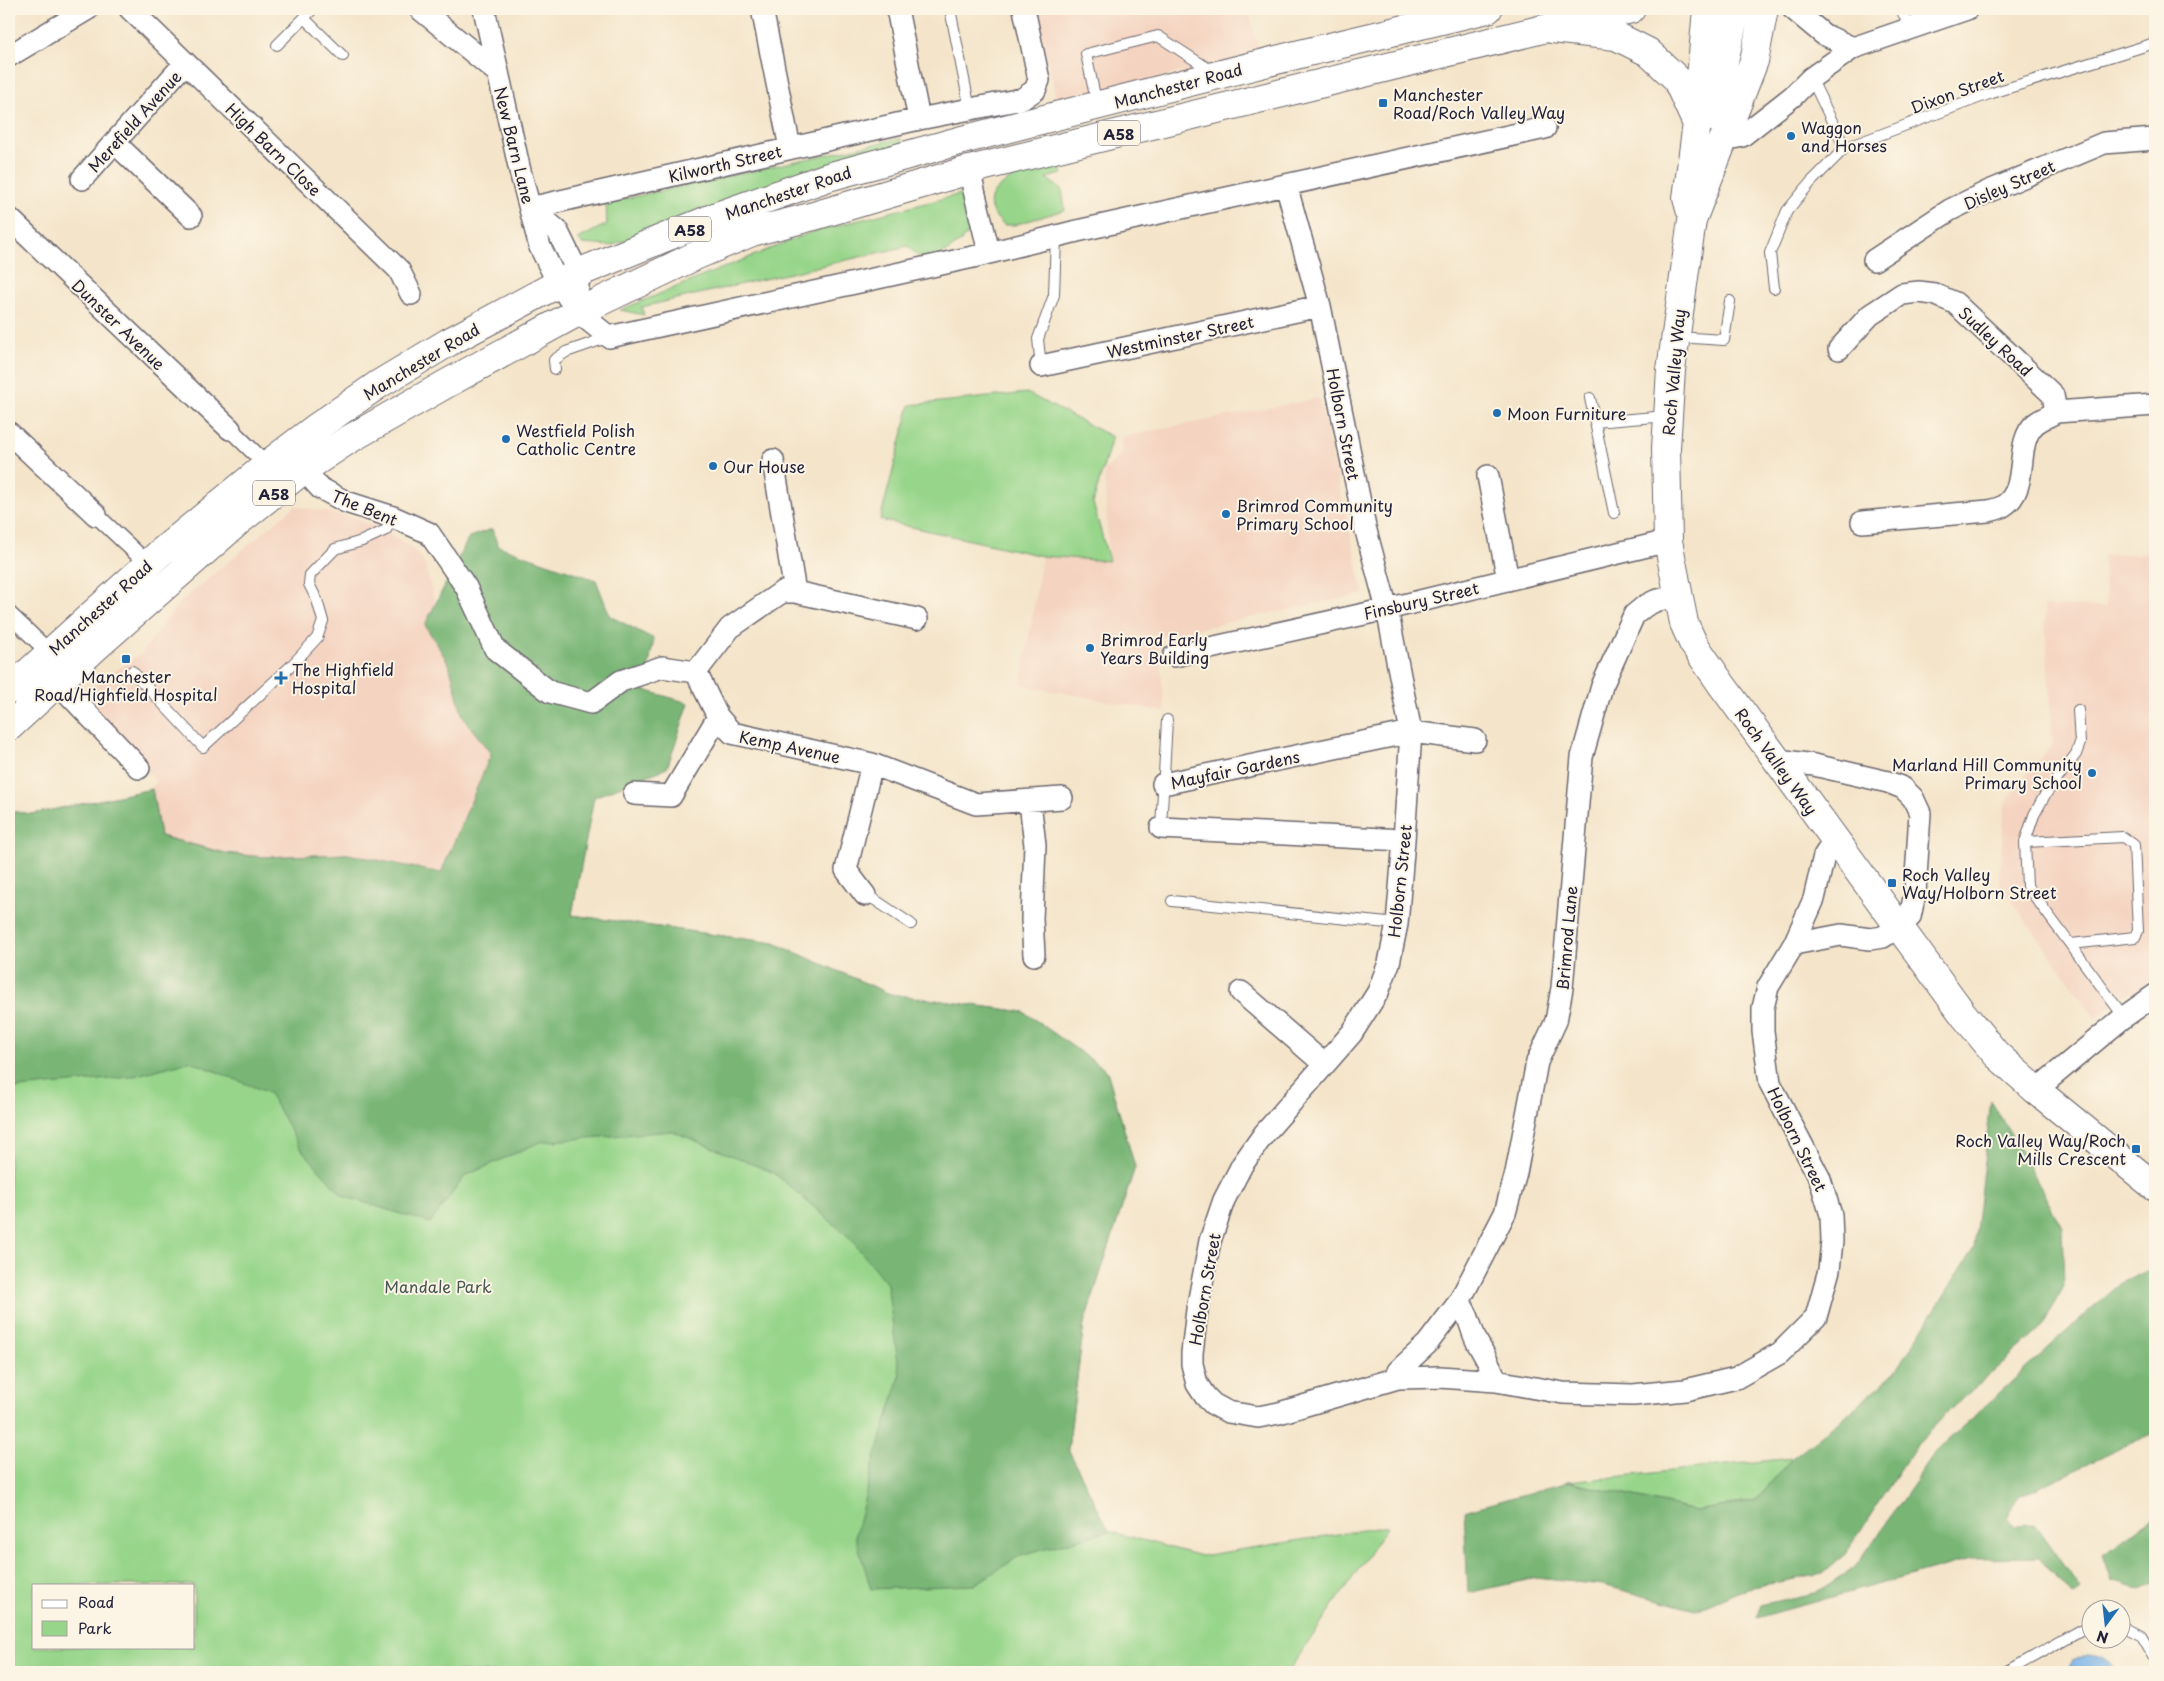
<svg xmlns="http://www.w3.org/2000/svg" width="2164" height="1681" viewBox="0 0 2164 1681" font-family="'Playpen Sans',sans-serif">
<rect width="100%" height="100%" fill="#fcf5e5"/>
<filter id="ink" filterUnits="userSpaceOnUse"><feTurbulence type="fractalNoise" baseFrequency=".02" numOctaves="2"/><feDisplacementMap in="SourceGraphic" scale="10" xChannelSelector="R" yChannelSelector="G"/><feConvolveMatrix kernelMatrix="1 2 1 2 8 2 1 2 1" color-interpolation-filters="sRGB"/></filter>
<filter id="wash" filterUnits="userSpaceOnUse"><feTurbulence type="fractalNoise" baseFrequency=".0096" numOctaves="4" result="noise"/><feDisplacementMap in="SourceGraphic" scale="20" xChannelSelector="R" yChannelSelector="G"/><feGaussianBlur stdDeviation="1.12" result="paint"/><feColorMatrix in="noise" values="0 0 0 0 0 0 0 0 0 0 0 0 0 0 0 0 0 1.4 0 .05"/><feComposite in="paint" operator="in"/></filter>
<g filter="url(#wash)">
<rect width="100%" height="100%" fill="#f4e5ca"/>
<!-- built -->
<path fill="#f4d3c0" d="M 1036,9 L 1249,9 L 1259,54 L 1057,102 Z
M 1319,398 L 1364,594 L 1158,637 L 1165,712 L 1021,685 L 1042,556 L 1109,561 L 1104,471 L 1122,454 L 1121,437 Z
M 295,506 L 358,518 L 408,545 L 423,559 L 466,714 L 514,797 L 441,873 L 348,854 L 263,857 L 231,854 L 160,836 L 152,789 L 156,781 L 76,697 L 142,653 L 178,604 Z
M 2155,553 L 2155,979 L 2115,1003 L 2096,1019 L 1999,883 L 2005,802 L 2053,743 L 2044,606 L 2106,607 L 2103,555 Z"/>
<!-- green -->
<path fill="#97d58a" stroke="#5c7c62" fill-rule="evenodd" d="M 901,138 L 902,145 L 610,246 L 582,244 L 578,239 L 607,224 L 606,203 Z
M 1060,160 L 1062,174 L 1046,178 L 1062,190 L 1065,210 L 1014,225 L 1004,225 C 960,188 1034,170 1060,160 Z
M 961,194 L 967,195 C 969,203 974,214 973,222 C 973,236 940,259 927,259 C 919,259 913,252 908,246 L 642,307 L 644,315 L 620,310 L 809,233 Z
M 1027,393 L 1112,437 L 1093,503 L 1109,561 L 1042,556 L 880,520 L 910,405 Z
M 152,789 L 160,836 L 226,853 L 263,857 L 348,854 L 571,915 L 774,943 L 890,994 L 1024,1012 L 1107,1071 L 1135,1167 L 1084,1323 L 1068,1449 L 1109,1531 L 1201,1556 L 1388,1526 L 1288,1672 L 9,1672 L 9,806 L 15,812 L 33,814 ZM 34,1585 L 194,1585 L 194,1647 L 34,1647 Z
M 1792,1458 L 1755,1501 L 1696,1511 L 1568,1482 Z"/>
<!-- forest -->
<path fill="#79b676" stroke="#4e6c58" d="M 492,529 L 498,546 L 596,580 L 610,616 L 654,639 L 644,690 L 689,703 L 667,768 L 594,797 L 572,915 L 774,943 L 890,994 L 1024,1012 L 1107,1071 L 1135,1167 L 1084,1323 L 1068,1449 L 1109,1531 L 1021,1555 L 974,1585 L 871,1589 L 855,1536 L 872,1469 L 900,1376 L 887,1284 L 850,1238 L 774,1173 L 672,1131 L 540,1142 L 465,1176 L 430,1223 L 343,1196 L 301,1149 L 269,1093 L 190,1061 L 130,1077 L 9,1089 L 9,806 L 15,812 L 33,814 L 152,789 L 160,836 L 226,854 L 263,857 L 348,854 L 441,873 L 491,754 L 463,717 L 449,664 L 425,625 L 469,537 Z
M 1991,1101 L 2020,1149 L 2062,1228 L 2064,1286 L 2042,1328 L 1955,1405 L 1917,1444 L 1845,1554 L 1822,1574 L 1747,1588 L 1696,1610 L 1603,1585 L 1536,1578 L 1468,1593 L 1464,1511 L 1568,1482 L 1696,1511 L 1755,1501 L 1792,1458 L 1836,1424 L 1895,1373 L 1974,1248 Z
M 2155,1267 L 2155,1432 L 2019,1497 L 2006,1516 L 2014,1526 L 2035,1525 L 2080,1589 L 2072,1595 L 2039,1558 L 1970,1559 L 1756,1618 L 1761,1605 L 1818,1592 L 1857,1566 L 1935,1452 L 2117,1285 Z
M 2155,1517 L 2155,1581 L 2140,1590 L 2112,1581 L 2103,1554 Z"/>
<!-- water -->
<path fill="#76b1e7" stroke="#4c6a91" d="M 2088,1654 C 2101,1655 2110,1660 2114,1672 L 2068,1672 L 2074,1661 Z"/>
</g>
<g filter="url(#ink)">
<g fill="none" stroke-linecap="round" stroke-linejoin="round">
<!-- service casing -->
<g stroke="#6c666d" stroke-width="12">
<path id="service" d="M 950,9 L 970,109
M 1901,9 L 1910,28
M 304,18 L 343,56
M 277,45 L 313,9
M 1811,78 L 1845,148 L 1989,94 L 2155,43
M 1097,105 L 1086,54 L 1158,36 L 1212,71
M 1774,288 L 1770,253 L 1787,211 L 1811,182 L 1845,148
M 1676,337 L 1724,340 L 1730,301
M 1041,366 L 1038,339 L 1054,295 L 1056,236
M 555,369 L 554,360 L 566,352 L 609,337
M 1590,398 L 1614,513
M 1595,422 L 1667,416
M 132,671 L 203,747 L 291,666 L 317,638 L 323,621 L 317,600 L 309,584 L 310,575 L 335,549 L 362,541 L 386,530 L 393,517
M 2078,710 L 2080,743 L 2076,754 L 2045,795 L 2034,815 L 2025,842 L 2027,886 L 2124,1017
M 1161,828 L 1167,720
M 2025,842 L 2123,837 L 2134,845 L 2138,931 L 2135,937 L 2071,944
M 865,895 L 875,900 L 911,924
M 1172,901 L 1397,924
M 2122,1626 L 2141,1636 L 2155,1660
M 2006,1672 L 2081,1630 L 2092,1626"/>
</g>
<!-- pedestrian casing -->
<g stroke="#6c666d" stroke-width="18">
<path id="pedestrian" d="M 230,429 L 267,465
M 96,515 L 148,564
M 9,614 L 50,653"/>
</g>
<!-- minor casing -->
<g stroke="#6c666d" stroke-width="24">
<path id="minor" d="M 130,9 L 399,270 L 411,294
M 420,9 L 497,72
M 484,9 L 520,171 L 540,247 L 558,283 L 578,312 L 609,337 L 973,257 L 1077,231 L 1545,128
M 762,9 L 790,148
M 897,9 L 919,119
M 1793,9 L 1823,34 L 1853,48
M 9,56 L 88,9
M 1724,140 L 1742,136 L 1793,96 L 1811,78 L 1853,48 L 1967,9
M 115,143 L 191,216
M 969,170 L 989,252
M 82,179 L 185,63
M 1286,185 L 1320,306 L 1365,527 L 1387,609 L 1411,732 L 1404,840 L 1397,924 L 1389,963 L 1378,992 L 1352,1033 L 1264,1134 L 1242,1165 L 1224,1200 L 1210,1241 L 1197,1310 L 1192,1353 L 1192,1364 L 1197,1384 L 1205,1396 L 1213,1404 L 1228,1412 L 1258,1417 L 1279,1413 L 1398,1378 L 1440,1377 L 1496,1381 L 1563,1393 L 1633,1395 L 1685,1390 L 1736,1378 L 1780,1353 L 1816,1317 L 1829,1270 L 1832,1241 L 1831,1215 L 1820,1179 L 1770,1083 L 1763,1031 L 1763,1008 L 1768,987 L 1794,944 L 1814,899 L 1824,856 L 1834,841
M 530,208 L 919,119 L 1022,99 L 1035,90 L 1039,80 L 1024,9
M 530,208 L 557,230 L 578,273 L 578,288
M 9,218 L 230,429
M 1874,260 L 1950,210 L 1987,192 L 2104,143 L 2155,139
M 1839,349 L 1870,315 L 1902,294 L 1919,292 L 1934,294 L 1955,303 L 2053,395 L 2056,412 L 2155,405
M 1041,366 L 1320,306
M 9,433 L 96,515
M 293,458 L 320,488 L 346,502 L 393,517 L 429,533 L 466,587 L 495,649 L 550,692 L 591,703 L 621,681 L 662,667 L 696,672 L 718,717 L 732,733 L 872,764 L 976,804 L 1062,798
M 773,460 L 795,592
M 1488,476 L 1508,580
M 1862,522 L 1988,511 C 1992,510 1999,509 2003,506 C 2031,489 2013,444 2035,424 C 2041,419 2050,416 2056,412
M 1174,656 L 1387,609 L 1668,541
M 696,672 L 730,628 L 782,592 L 795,592 L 917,619
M 57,682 L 139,768
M 1778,760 L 1814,765 L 1888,782 L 1903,788 L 1913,798 L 1920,813 L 1915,893 L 1910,917 L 1883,937 L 1870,939 L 1841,935 L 1794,944
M 1163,784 L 1411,732 L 1475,740
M 634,794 L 671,796 L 718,717
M 1030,802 L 1035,845 L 1032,919 L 1034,955
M 1161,828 L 1404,840
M 865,895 L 846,870 L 872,764
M 1241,992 L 1324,1064
M 2036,1090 L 2124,1017 L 2155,995
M 1459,1302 C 1469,1313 1470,1328 1477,1342 C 1484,1355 1492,1367 1496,1381
M 1398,1378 L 1398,1371 L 1427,1344 L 1459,1302 L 1505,1213 L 1516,1173 L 1537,1062 L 1556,1021 L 1562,988 L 1582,757 L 1602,686 L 1634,615 L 1645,606 L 1655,601 L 1679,595"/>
</g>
<!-- secondary casing -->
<g stroke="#6c666d" stroke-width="30">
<path id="secondary" d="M 1764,9 L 1754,61 L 1692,220 L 1671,370 L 1666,448 L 1668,541 L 1684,623 L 1693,643 L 1722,685 L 1963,1014 L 1996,1054 L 2036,1090 L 2155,1187
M 1552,29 L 1616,36 L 1648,52 L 1676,78 L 1696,122
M 1711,117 L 1736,9
M 1690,209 L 1687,198 L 1697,123 L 1707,9"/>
</g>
<!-- trunk casing -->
<g stroke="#6c666d" stroke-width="30">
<path id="trunk" d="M 9,690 L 160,553 L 267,465 L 317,427 L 379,384 L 449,342 L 578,273 L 720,215 L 828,177 L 966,139 L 1300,54 L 1488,9
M 9,727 L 96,647 L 240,520 L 303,470 L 348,440 L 446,384 L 578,312 L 695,256 L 752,232 L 814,216 L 969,170 L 1543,29 L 1631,9"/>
</g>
<!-- service -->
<use href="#service" stroke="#fff" stroke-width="10"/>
<!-- pedestrian -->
<use href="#pedestrian" stroke="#fff" stroke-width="15"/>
<!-- minor -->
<use href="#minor" stroke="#fff" stroke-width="21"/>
<!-- secondary -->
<use href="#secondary" stroke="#fff" stroke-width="28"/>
<!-- trunk -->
<use href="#trunk" stroke="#fff" stroke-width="28"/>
</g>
</g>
<!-- markers -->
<g fill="#1f6fb2" stroke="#fcf5e5" stroke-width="2">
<rect x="1378" y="98" width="10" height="10" rx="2.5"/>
<circle cx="1791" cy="136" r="5"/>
<circle cx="1497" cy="413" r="5"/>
<circle cx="506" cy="439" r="5"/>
<circle cx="713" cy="466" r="5"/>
<circle cx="1226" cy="514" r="5"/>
<circle cx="1090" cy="648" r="5"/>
<rect x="121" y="654" width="10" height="10" rx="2.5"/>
<path d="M278.5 670.5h5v5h5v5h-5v5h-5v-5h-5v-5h5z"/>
<circle cx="2092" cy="773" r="5"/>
<rect x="1887" y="878" width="10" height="10" rx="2.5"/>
<rect x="2131" y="1144" width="10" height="10" rx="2.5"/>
</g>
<g text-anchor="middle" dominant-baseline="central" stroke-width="4" stroke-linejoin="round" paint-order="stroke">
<!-- shield labels -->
<g fill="#fcf5e5" stroke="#63616e" stroke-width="1">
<rect x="1098" y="120.5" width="42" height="25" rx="4"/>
<rect x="669" y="216.5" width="42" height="25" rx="4"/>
<rect x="253" y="480.5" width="42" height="25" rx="4"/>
</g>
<g font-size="15" font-weight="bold" fill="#22223b">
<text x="1119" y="133">A58</text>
<text x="690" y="229">A58</text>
<text x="274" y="493">A58</text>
</g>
<!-- street labels -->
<g font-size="16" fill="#22223b" stroke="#fcf5e5">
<text transform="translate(1178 85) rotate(-15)">Manchester Road</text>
<text transform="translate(1957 91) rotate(-20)">Dixon Street</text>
<text transform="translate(134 121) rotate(-48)">Merefield Avenue</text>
<text transform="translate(515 145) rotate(76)">New Barn Lane</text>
<text transform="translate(274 149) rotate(44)">High Barn Close</text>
<text transform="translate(725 163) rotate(-13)">Kilworth Street</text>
<text transform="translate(2009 184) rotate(-24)">Disley Street</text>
<text transform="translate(788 192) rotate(-19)">Manchester Road</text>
<text transform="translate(119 324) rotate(44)">Dunster Avenue</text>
<text transform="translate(1180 336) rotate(-12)">Westminster Street</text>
<text transform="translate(1996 341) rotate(43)">Sudley Road</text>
<text transform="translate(421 361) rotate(-31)">Manchester Road</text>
<text transform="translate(1673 372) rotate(-85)">Roch Valley Way</text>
<text transform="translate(1344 424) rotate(79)">Holborn Street</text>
<text transform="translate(365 507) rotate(22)">The Bent</text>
<text transform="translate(1421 600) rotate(-13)">Finsbury Street</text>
<text transform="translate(100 607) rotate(-42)">Manchester Road</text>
<text transform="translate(790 746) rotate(12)">Kemp Avenue</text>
<text transform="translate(1777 761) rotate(54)">Roch Valley Way</text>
<text transform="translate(1235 769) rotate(-12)">Mayfair Gardens</text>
<text transform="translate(1399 881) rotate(-84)">Holborn Street</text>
<text transform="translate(1566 938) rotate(-85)">Brimrod Lane</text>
<text transform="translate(1798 1139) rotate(64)">Holborn Street</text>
<text transform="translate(1204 1289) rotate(-80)">Holborn Street</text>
</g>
<!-- poi labels -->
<g font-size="16" fill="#22223b" stroke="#fcf5e5" text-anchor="start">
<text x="1393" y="94">Manchester<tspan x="1393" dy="18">Road/Roch Valley Way</tspan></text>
<text x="1801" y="127">Waggon<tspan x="1801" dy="18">and Horses</tspan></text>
<text x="1507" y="413">Moon Furniture</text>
<text x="516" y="430">Westfield Polish<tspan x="516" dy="18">Catholic Centre</tspan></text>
<text x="723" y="466">Our House</text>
<text x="1236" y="505">Brimrod Community<tspan x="1236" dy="18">Primary School</tspan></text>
<text x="1100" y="639">Brimrod Early<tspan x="1100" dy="18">Years Building</tspan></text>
<text x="292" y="669">The Highfield<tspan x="292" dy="18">Hospital</tspan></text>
<text x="126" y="676" text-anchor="middle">Manchester<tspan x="126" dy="18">Road/Highfield Hospital</tspan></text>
<text x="2082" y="764" text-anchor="end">Marland Hill Community<tspan x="2082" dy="18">Primary School</tspan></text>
<text x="1902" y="874">Roch Valley<tspan x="1902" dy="18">Way/Holborn Street</tspan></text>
<text x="2126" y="1140" text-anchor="end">Roch Valley Way/Roch<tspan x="2126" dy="18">Mills Crescent</tspan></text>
</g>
<!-- park labels -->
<g font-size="16" fill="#455853" stroke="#fcf5e5">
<text x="438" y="1286">Mandale Park</text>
</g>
</g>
<!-- margin -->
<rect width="2164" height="1681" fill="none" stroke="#fcf5e5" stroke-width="30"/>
<!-- legend -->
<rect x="32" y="1584" width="162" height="65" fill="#fcf5e5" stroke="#a5a1a1"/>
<rect x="42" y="1600" width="25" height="8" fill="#ffffff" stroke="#a5a1a1"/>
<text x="78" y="1608" font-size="15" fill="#22223b">Road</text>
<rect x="42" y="1621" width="25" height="15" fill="#97d58a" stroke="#a5a1a1"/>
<text x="78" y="1634" font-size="15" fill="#22223b">Park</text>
<!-- north arrow -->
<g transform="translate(2106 1624) rotate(195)"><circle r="24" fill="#fcf5e5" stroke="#a5a1a1"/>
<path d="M0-4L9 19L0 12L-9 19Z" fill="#1f6fb2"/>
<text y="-8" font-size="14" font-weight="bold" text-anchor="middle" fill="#22223b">N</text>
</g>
</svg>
